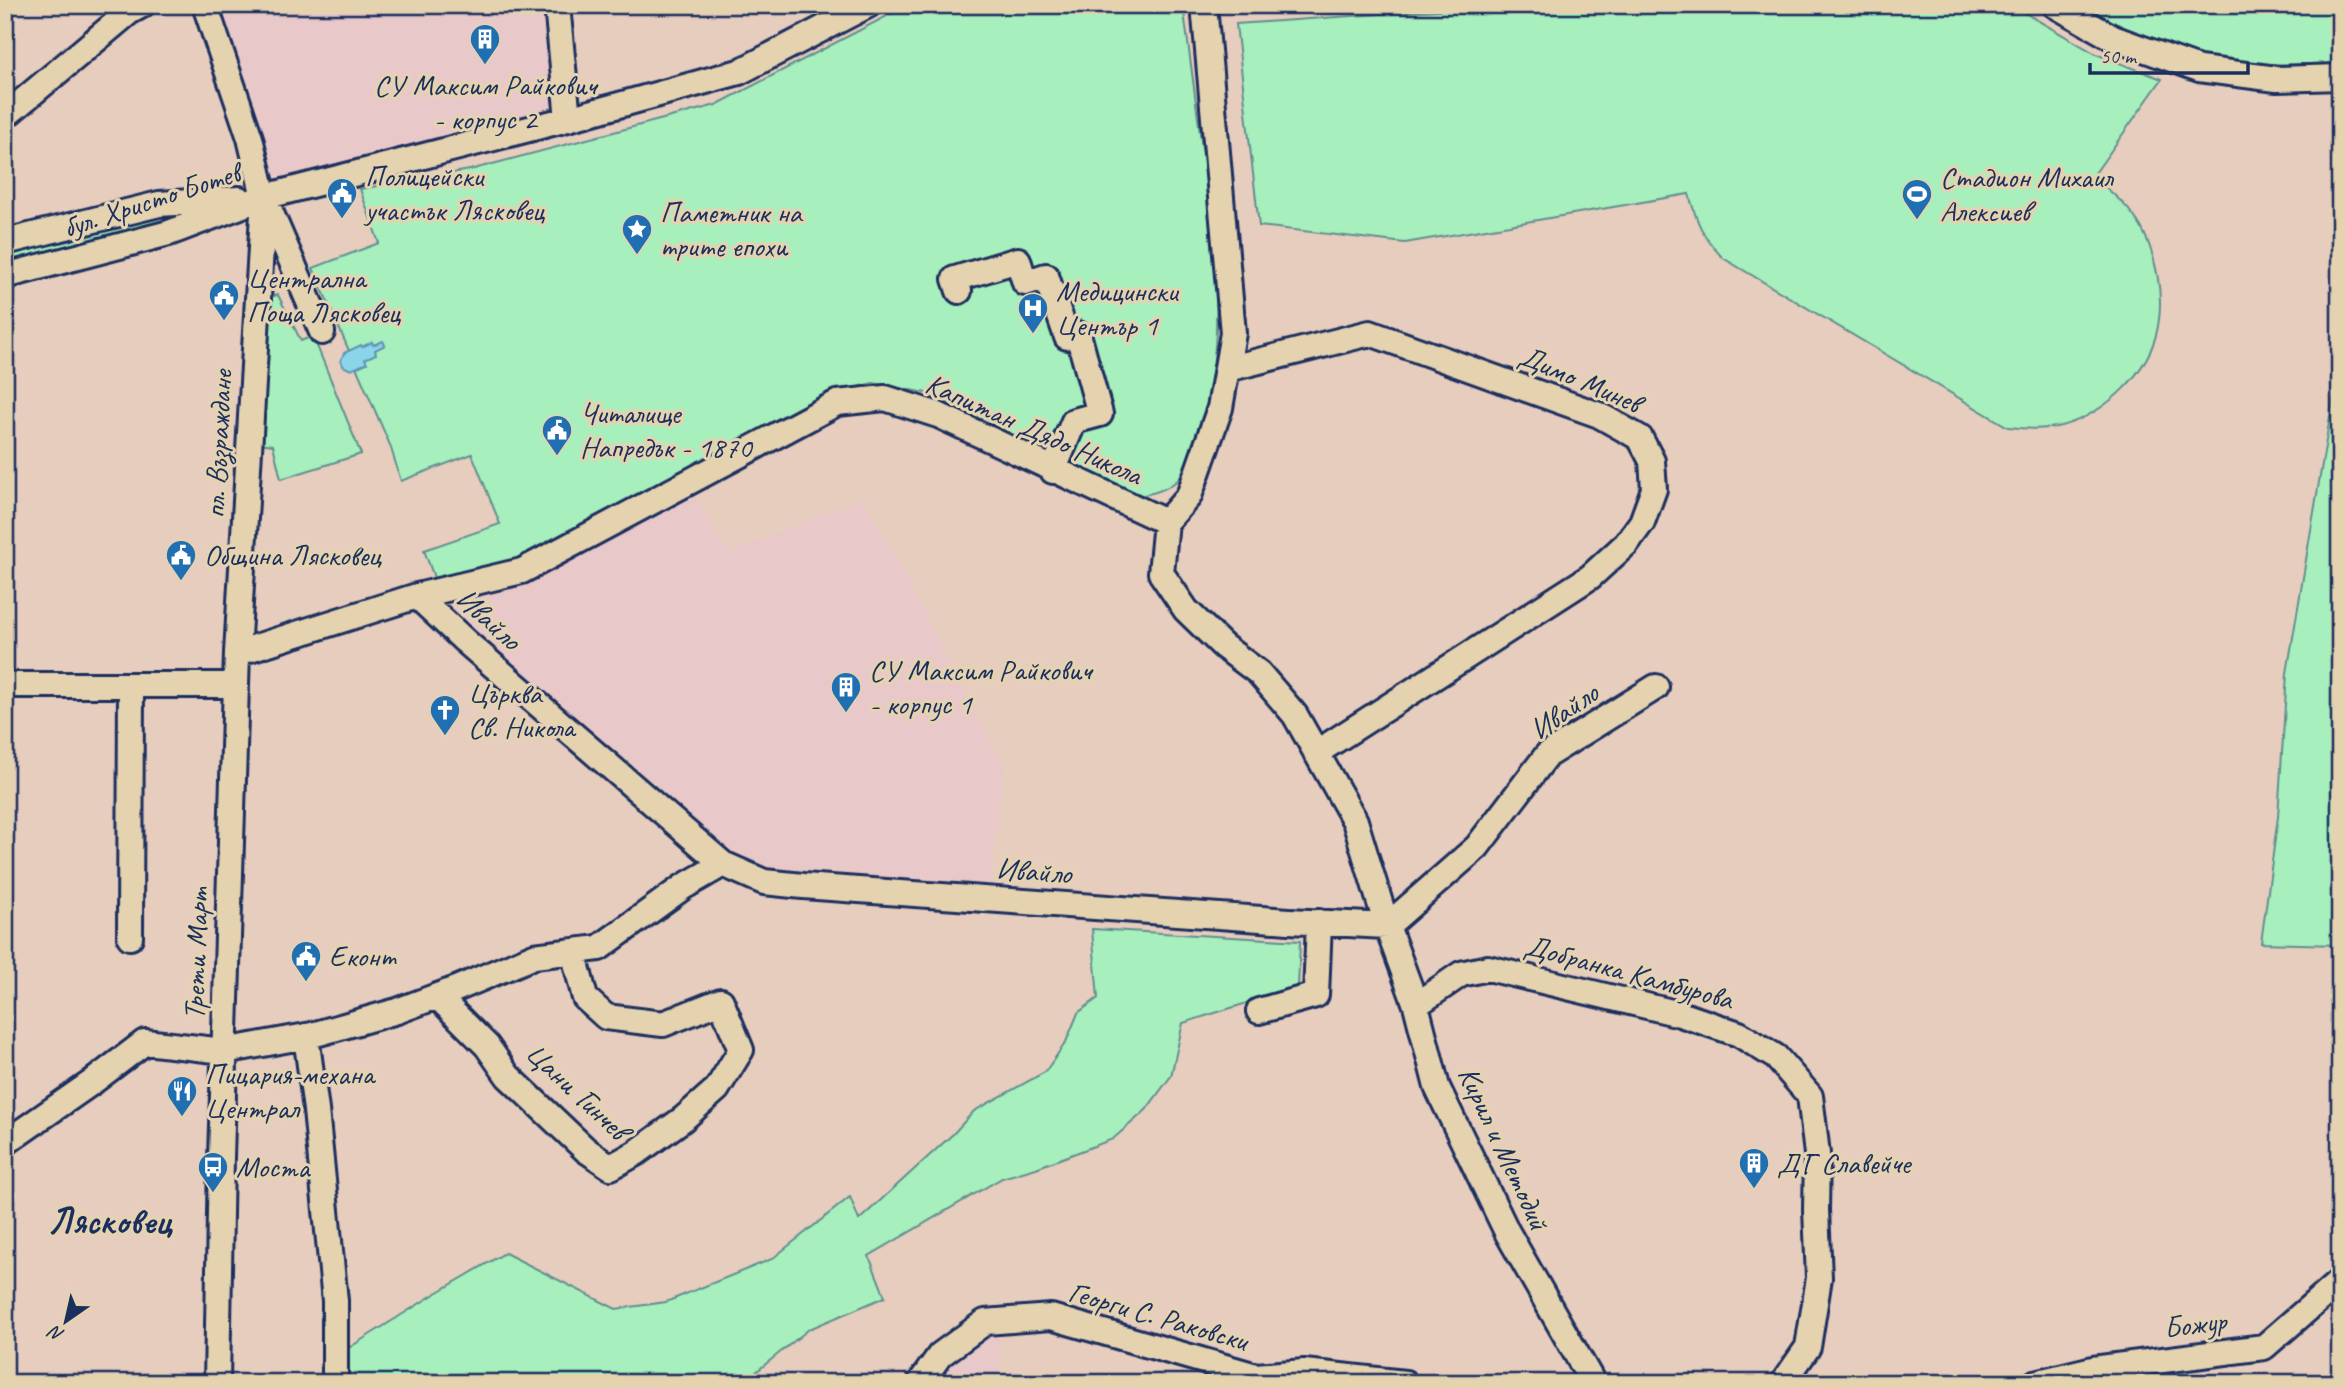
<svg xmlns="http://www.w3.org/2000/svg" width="2345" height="1388" viewBox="0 0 2345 1388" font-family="Caveat,sans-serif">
<rect width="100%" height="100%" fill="#e7cdbe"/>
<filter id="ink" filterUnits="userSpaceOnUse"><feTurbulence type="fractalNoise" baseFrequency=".0143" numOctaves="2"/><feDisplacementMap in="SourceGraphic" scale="14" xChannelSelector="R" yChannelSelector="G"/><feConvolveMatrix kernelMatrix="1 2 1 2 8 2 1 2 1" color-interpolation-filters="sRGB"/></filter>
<g filter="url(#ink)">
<!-- built -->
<path fill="#e8c8c8" d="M 205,5 L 557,5 L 568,119 L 264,197 Z
M 687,483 L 729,554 L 863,497 L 1004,766 L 988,900 L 723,864 L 421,595 Z
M 998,1327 L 1000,1383 L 920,1383 Z"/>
<!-- green -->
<path fill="#a7efbd" stroke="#618f8e" stroke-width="2" d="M 908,5 L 1183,5 C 1190,58 1197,111 1204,163 C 1216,254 1227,348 1198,437 C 1192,453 1188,473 1174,483 C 1162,492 1148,494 1134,497 L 984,420 L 926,393 L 873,383 L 837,392 L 522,571 L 439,591 L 424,550 L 500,524 L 472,454 L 401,481 L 390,445 L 313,268 L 379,243 L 360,189 L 470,170 L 716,105 Z
M 1511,5 L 2011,5 L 2096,54 L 2162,79 L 2093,176 C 2111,192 2129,206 2141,227 C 2156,255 2164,294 2158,326 C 2150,373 2105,414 2061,426 C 2044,430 2025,429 2008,427 L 1723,258 C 1702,236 1697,223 1689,194 L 1405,243 L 1259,226 L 1236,24 Z
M 2082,5 L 2340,5 L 2340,63 C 2295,65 2227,67 2184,53 C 2149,40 2114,23 2082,5 Z
M 264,197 L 5,276 L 5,242 Z
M 278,295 L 301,341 L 313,336 L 361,454 L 281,479 L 273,445 L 259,443 L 264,298 Z
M 2340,357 L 2340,945 L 2261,943 L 2278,817 L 2287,673 Z
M 1092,929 L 1300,941 L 1298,987 L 1183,1023 L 1171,1076 L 1146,1110 L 1113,1139 L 1036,1168 L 1002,1178 L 869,1256 L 885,1297 L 809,1329 L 751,1376 L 731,1383 L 343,1383 L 344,1351 L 433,1295 L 505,1253 L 616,1309 L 666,1302 L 772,1259 L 850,1197 L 859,1220 L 953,1134 L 974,1111 L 1045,1072 L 1066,1042 L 1078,1013 L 1098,998 Z"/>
<!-- water -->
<path fill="#8ad5ea" stroke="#5e93b2" stroke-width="2" d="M 383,341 L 385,345 L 375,350 L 376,354 L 365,359 L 367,363 L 351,370 L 343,366 L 341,360 L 344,353 L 361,345 L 362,347 L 372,342 L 373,345 Z"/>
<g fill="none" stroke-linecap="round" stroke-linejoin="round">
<!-- minor casing -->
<g stroke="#1b2f5e" stroke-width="30">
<path id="minor" d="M 205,5 L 250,138 L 264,197 L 322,332
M 557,5 L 568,119
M 1204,5 L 1233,333 L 1220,408 L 1189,496 L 1166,522 L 1161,573 L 1186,610 L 1223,646 L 1259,673 L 1295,715 L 1355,821 L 1387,926 L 1416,1005 L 1437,1087 L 1507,1232 L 1593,1383
M 2055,5 L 2113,38 L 2199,69 L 2277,79 L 2340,77
M 5,116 L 129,12 L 142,5
M 5,242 L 159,204 L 239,199
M 5,276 L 169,233 L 264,197 L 568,119 L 739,72 L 868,5
M 959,291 L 955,279 L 1018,260 L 1025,283 L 1046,276 L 1067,337 L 1078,334 L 1100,414 L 1074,421 L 1053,471
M 1227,369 L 1370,333 L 1599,415 L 1640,438 L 1652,461 L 1654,489 L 1642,522 L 1626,544 L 1590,577 L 1316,753
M 417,596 L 465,641 L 723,864 L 764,882 L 803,886 L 1289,921 L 1387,926 L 1477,847 L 1547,755 L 1656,687
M 237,653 L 417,596 L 522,571 L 837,403 L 885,398 L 938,415 L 1166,522
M 5,685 L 236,685
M 130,937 L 131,685
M 437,996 L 487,1046 L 508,1076 L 586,1150 L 611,1167 L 636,1153 L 683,1119 L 717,1089 L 741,1050 L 721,1001 L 663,1024 L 606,1017 L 585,998 L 573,951
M 1416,1005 L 1461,974 L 1488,968 L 1680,1014 L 1739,1034 L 1776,1057 L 1810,1096 L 1817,1154 L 1816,1210 L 1819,1278 L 1808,1347 L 1783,1383
M 1259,1011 L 1316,995 L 1319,922
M 306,1036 L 316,1110 L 335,1301 L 335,1383
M 5,1143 L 91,1083 L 145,1042 L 224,1051 L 312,1035 L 397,1011 L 456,989 L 534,956 L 599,948 L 683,887 L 723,864
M 217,1383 L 221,1157 L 237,653 L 264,197
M 920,1383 L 940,1355 L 985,1322 L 1051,1317 L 1256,1376 L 1304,1372 L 1405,1383
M 2035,1383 L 2093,1369 L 2264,1347 L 2340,1281"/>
</g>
<!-- minor -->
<use href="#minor" stroke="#e5d3b0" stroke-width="24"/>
</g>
</g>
<!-- icons -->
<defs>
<g id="building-pin" transform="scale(1.575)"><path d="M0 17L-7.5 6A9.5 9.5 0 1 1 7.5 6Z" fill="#1f6fb2" stroke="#e5d3b0"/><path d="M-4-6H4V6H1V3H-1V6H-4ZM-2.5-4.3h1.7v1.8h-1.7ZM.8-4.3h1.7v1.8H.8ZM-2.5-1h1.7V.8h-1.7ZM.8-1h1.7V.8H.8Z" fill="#fff"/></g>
<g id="civic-pin" transform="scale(1.575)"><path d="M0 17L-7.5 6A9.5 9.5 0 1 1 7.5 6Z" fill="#1f6fb2" stroke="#e5d3b0"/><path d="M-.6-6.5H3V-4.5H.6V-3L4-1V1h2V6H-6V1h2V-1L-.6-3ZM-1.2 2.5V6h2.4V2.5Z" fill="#fff"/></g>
<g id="stadium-pin" transform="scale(1.575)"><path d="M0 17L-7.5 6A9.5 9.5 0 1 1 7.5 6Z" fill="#1f6fb2" stroke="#e5d3b0"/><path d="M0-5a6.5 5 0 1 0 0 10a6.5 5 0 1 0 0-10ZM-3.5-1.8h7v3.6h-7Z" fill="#fff"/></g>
<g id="sight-pin" transform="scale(1.575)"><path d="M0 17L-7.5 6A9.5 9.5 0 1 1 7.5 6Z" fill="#1f6fb2" stroke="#e5d3b0"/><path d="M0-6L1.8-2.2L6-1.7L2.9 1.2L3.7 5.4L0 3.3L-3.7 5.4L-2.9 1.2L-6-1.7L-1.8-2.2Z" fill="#fff"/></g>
<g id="hospital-pin" transform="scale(1.575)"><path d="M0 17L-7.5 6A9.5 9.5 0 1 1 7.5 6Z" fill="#1f6fb2" stroke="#e5d3b0"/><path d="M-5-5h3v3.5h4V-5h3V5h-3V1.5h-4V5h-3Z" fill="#fff"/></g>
<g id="church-pin" transform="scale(1.575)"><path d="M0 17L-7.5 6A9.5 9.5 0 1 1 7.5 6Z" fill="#1f6fb2" stroke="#e5d3b0"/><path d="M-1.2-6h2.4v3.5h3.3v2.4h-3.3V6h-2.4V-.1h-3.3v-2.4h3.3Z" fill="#fff"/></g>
<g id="restaurant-pin" transform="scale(1.575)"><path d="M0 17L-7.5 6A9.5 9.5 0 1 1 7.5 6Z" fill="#1f6fb2" stroke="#e5d3b0"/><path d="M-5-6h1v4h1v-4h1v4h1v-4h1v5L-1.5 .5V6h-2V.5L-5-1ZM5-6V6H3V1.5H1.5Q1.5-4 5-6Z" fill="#fff"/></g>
<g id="bus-pin" transform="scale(1.575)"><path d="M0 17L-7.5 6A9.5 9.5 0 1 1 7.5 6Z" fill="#1f6fb2" stroke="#e5d3b0"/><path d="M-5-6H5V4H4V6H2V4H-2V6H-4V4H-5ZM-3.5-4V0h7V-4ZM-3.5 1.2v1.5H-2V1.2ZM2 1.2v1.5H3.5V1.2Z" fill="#fff"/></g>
</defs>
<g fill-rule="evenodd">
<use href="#building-pin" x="485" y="39"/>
<use href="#civic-pin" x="342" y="193"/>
<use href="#stadium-pin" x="1917" y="194"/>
<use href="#sight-pin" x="637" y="229"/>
<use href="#civic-pin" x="224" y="295"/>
<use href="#hospital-pin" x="1033" y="308"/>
<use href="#civic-pin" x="557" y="430"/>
<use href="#civic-pin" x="181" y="555"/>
<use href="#building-pin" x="846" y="687"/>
<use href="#church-pin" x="445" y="710"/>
<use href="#civic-pin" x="306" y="956"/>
<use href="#restaurant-pin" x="182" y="1091"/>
<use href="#building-pin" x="1754" y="1163"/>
<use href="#bus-pin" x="213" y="1167"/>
</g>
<g text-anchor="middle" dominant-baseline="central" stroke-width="6" stroke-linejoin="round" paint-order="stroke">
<!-- poi labels -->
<g font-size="30" fill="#1b2f5e" stroke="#e5d3b0" text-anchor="start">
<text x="485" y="85" text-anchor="middle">СУ Максим Райкович<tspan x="485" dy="34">- корпус 2</tspan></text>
<text x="365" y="176">Полицейски<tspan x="365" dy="34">участък Лясковец</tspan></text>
<text x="1940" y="177">Стадион Михаил<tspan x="1940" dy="34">Алексиев</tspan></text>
<text x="660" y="212">Паметник на<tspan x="660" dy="34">трите епохи</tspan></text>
<text x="247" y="278">Централна<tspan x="247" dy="34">Поща Лясковец</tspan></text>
<text x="1056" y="291">Медицински<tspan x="1056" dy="34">Център 1</tspan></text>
<text x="580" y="413">Читалище<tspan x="580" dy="34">Напредък - 1870</tspan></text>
<text x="204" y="555">Община Лясковец</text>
<text x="869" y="670">СУ Максим Райкович<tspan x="869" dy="34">- корпус 1</tspan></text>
<text x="468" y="693">Църква<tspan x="468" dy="34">Св. Никола</tspan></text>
<text x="329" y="956">Еконт</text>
<text x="205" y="1074">Пицария-механа<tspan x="205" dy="34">Централ</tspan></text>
<text x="1777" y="1163">ДГ Славейче</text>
<text x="236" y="1167">Моста</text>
</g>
<!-- street labels -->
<g font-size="30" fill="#1b2f5e" stroke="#e5d3b0">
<text transform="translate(151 200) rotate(-18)">бул. Христо Ботев</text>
<text transform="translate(1580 379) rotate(23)">Димо Минев</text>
<text transform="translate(1034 429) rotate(24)">Капитан Дядо Никола</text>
<text transform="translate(218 444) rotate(-87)">пл. Възраждане</text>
<text transform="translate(489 619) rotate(42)">Ивайло</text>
<text transform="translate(1564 711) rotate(-35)">Ивайло</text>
<text transform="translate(1034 871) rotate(4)">Ивайло</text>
<text transform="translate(196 954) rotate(-88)">Трети Март</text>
<text transform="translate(1629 972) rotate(15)">Добранка Камбурова</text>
<text transform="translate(577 1091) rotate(43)">Цани Гинчев</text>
<text transform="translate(1504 1148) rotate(65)">Кирил и Методий</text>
<text transform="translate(1158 1316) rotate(16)">Георги С. Раковски</text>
<text transform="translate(2195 1324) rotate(-7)">Божур</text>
</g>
<!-- district labels -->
<g font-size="37" font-weight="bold" fill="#1b2f5e" stroke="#e5d3b0">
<text x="110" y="1220">Лясковец</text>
</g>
</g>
<!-- margin -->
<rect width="2345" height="1388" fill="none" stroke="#e5d3b0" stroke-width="28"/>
<rect x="14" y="14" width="2317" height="1360" fill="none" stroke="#1b2f5e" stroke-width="2.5" filter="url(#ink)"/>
<!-- north arrow -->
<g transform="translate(66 1321) rotate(214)" stroke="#e5d3b0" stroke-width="5" paint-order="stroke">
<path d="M0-5L12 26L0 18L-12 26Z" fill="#1b2f5e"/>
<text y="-10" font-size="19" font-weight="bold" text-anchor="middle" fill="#1b2f5e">N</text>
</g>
<!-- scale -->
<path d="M2090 63v10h158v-10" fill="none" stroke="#1b2f5e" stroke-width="3.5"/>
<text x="2100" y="63" font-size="21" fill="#1b2f5e" stroke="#e5d3b0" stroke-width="5" paint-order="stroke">50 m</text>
</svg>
